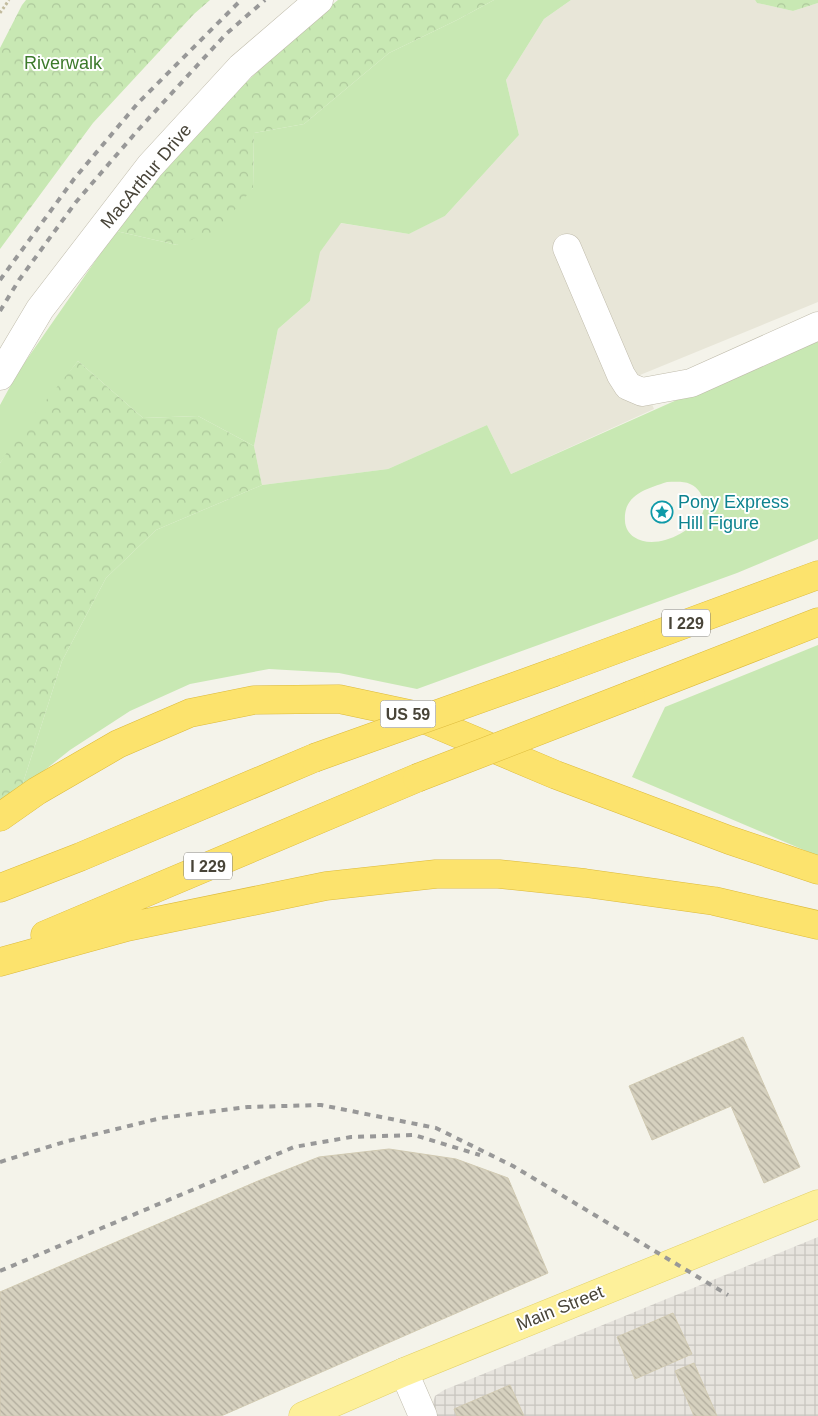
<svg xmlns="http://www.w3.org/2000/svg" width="818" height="1416" viewBox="0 0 818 1416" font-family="Helvetica,sans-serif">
<defs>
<pattern id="industrial-grid" width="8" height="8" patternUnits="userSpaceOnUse" patternTransform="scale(1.25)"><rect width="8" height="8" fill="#e7e4de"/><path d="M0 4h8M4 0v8" fill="none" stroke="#c8c5bf"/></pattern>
<pattern id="forest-crowns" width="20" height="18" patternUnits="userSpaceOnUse" patternTransform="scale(1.25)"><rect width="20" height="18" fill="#c8e8b3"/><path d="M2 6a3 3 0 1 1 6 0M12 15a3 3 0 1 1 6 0" fill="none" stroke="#adc89b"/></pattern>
<pattern id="building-back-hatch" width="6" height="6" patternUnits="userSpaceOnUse" patternTransform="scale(1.25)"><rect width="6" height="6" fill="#d6d1bf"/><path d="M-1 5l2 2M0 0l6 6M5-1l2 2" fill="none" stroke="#b0ab9c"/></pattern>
</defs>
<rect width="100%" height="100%" fill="#f4f3ea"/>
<!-- residential -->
<path fill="#e8e6d8" d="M 571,0 L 755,0 L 757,3 L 793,11 L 818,3 L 818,302 L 640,375 L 654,409 L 511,474 L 487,425 L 388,469 L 262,485 L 254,446 L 278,329 L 310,301 L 319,252 L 340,223 L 409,234 L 445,216 L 519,135 L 506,80 L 544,19 Z"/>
<!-- industrial -->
<path fill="url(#industrial-grid)" d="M 818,1237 L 818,1416 L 436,1416 L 432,1406 L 435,1396 L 444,1390 Z"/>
<!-- green -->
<path fill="#c8e8b3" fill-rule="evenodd" d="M 494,0 L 571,0 L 544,19 L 506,80 L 519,135 L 445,216 L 409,234 L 341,223 L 320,252 L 310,301 L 278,329 L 254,446 L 198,416 L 143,418 L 78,361 L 0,463 L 0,405 L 18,372 L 116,231 L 177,245 L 253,188 L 254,133 L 304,124 L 389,53 L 457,20 Z
M 818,337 L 818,539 L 737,573 L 417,689 L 339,673 L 269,669 L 190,684 L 130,711 L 70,750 L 21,789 L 62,661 L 106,578 L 156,530 L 262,485 L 388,469 L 487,425 L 511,474 ZM 667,482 C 674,482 684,481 690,484 C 702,489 708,505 701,516 C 690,533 654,551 634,537 C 629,534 625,527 625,521 C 623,495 646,489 667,482 Z
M 818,645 L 818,856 L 632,777 L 665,707 Z"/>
<!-- forest -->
<path fill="url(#forest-crowns)" d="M 26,0 L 210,0 L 194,14 L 93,123 L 0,249 L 0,48 L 22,5 Z
M 338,0 L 494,0 L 457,20 L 389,53 L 304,124 L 254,133 L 253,188 L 218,230 L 177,245 L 116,231 L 190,136 L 304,27 Z
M 755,0 L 818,0 L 818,3 L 793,11 L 757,3 Z
M 78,361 L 143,418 L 198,416 L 254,446 L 262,485 L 156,530 L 106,578 L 62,661 L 21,789 L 0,805 L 0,463 L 21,431 Z"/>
<!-- building -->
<path fill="url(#building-back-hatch)" stroke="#d1cab2" d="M 743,1037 L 800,1167 L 764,1183 L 731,1106 L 652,1140 L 629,1086 Z
M 389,1149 L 456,1159 L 508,1178 L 548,1273 L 221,1416 L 0,1416 L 0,1292 L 258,1181 L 319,1157 Z
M 673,1313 L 692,1354 L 635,1379 L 617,1337 Z
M 694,1363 L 717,1416 L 694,1416 L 675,1371 Z
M 510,1385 L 524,1416 L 457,1416 L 454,1409 Z"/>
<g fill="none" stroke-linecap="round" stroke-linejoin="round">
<!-- minor casing -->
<g stroke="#c0bcac" stroke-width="29">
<path id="minor" d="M 567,248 L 621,375 L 628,386 L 642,392 L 691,383 L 818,326
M 0,376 L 40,309 L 150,166 L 241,67 L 319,0
M 404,1372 L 423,1416"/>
</g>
<!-- major casing -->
<g stroke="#e2d16a" stroke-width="29">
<path id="major" d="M 303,1416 L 404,1372 L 818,1204"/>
</g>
<!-- highway casing -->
<g stroke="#dcba3c" stroke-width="29">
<path id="highway" d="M 555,672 L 818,575
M 631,695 L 818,622
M 0,817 L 37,791 L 118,744 L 190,713 L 254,700 L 339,699 L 414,715 L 556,775 L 729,840 L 818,870
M 0,888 L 80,857 L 314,758
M 45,935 L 417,778
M 0,962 L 127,927 L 326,886 L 436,874 L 499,874 L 585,883 L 714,901 L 818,925"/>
</g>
<!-- path -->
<path stroke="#c2bb9d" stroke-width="3" stroke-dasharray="2.5 2.5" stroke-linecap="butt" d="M 0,13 L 9,0"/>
<!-- minor -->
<use href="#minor" stroke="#fff" stroke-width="28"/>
<!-- major -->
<use href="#major" stroke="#fdf09a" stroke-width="28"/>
<!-- highway -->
<use href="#highway" stroke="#fce36d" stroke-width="28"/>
<!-- rail -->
<path stroke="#989898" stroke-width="4" stroke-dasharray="6 6" stroke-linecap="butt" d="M 0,280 L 74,179 L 138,103 L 241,0
M 0,311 L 19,280 L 76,202 L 138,130 L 226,34 L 265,0
M 0,1162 L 64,1142 L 161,1118 L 248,1107 L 321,1105 L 436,1128 L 513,1166 L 728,1295
M 0,1271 L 294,1147 L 351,1137 L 414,1135 L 480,1155"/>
<!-- highway-bridge casing -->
<g stroke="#dcba3c" stroke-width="29" stroke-linecap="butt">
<path id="highway-bridge" d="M 314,758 L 555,672
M 417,778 L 631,695"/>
</g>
<!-- highway-bridge -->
<use href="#highway-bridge" stroke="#fce36d" stroke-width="28"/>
</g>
<!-- icons -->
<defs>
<g id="sight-ring" transform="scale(1.125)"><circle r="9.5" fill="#fff" stroke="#0f9aa8" stroke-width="1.5"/><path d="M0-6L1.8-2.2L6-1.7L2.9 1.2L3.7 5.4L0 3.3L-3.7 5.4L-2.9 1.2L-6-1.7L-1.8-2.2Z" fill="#0f9aa8"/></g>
</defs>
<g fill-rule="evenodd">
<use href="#sight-ring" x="662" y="512"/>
</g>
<g text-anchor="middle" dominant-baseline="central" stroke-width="4" stroke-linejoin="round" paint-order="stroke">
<!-- shield labels -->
<g fill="#fff" stroke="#7f7c74" stroke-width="1">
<rect x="662" y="609.5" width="48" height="27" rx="4"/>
<rect x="380.5" y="700.5" width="55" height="27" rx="4"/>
<rect x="184" y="852.5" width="48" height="27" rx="4"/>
</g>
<g font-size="16" font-weight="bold" fill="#484438">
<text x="686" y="623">I 229</text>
<text x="408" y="714">US 59</text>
<text x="208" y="866">I 229</text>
</g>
<!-- park labels -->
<g font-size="18" fill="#3c7a2b" stroke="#fff">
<text x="63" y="63">Riverwalk</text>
</g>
<!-- street labels -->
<g font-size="18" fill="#484438" stroke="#fff">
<text transform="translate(146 176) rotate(-50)">MacArthur Drive</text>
<text transform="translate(560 1308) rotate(-22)">Main Street</text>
</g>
<!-- culture labels -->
<g font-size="18" fill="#0d838f" stroke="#fff" text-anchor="start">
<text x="678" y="502">Pony Express<tspan x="678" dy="21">Hill Figure</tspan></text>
</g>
</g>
</svg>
